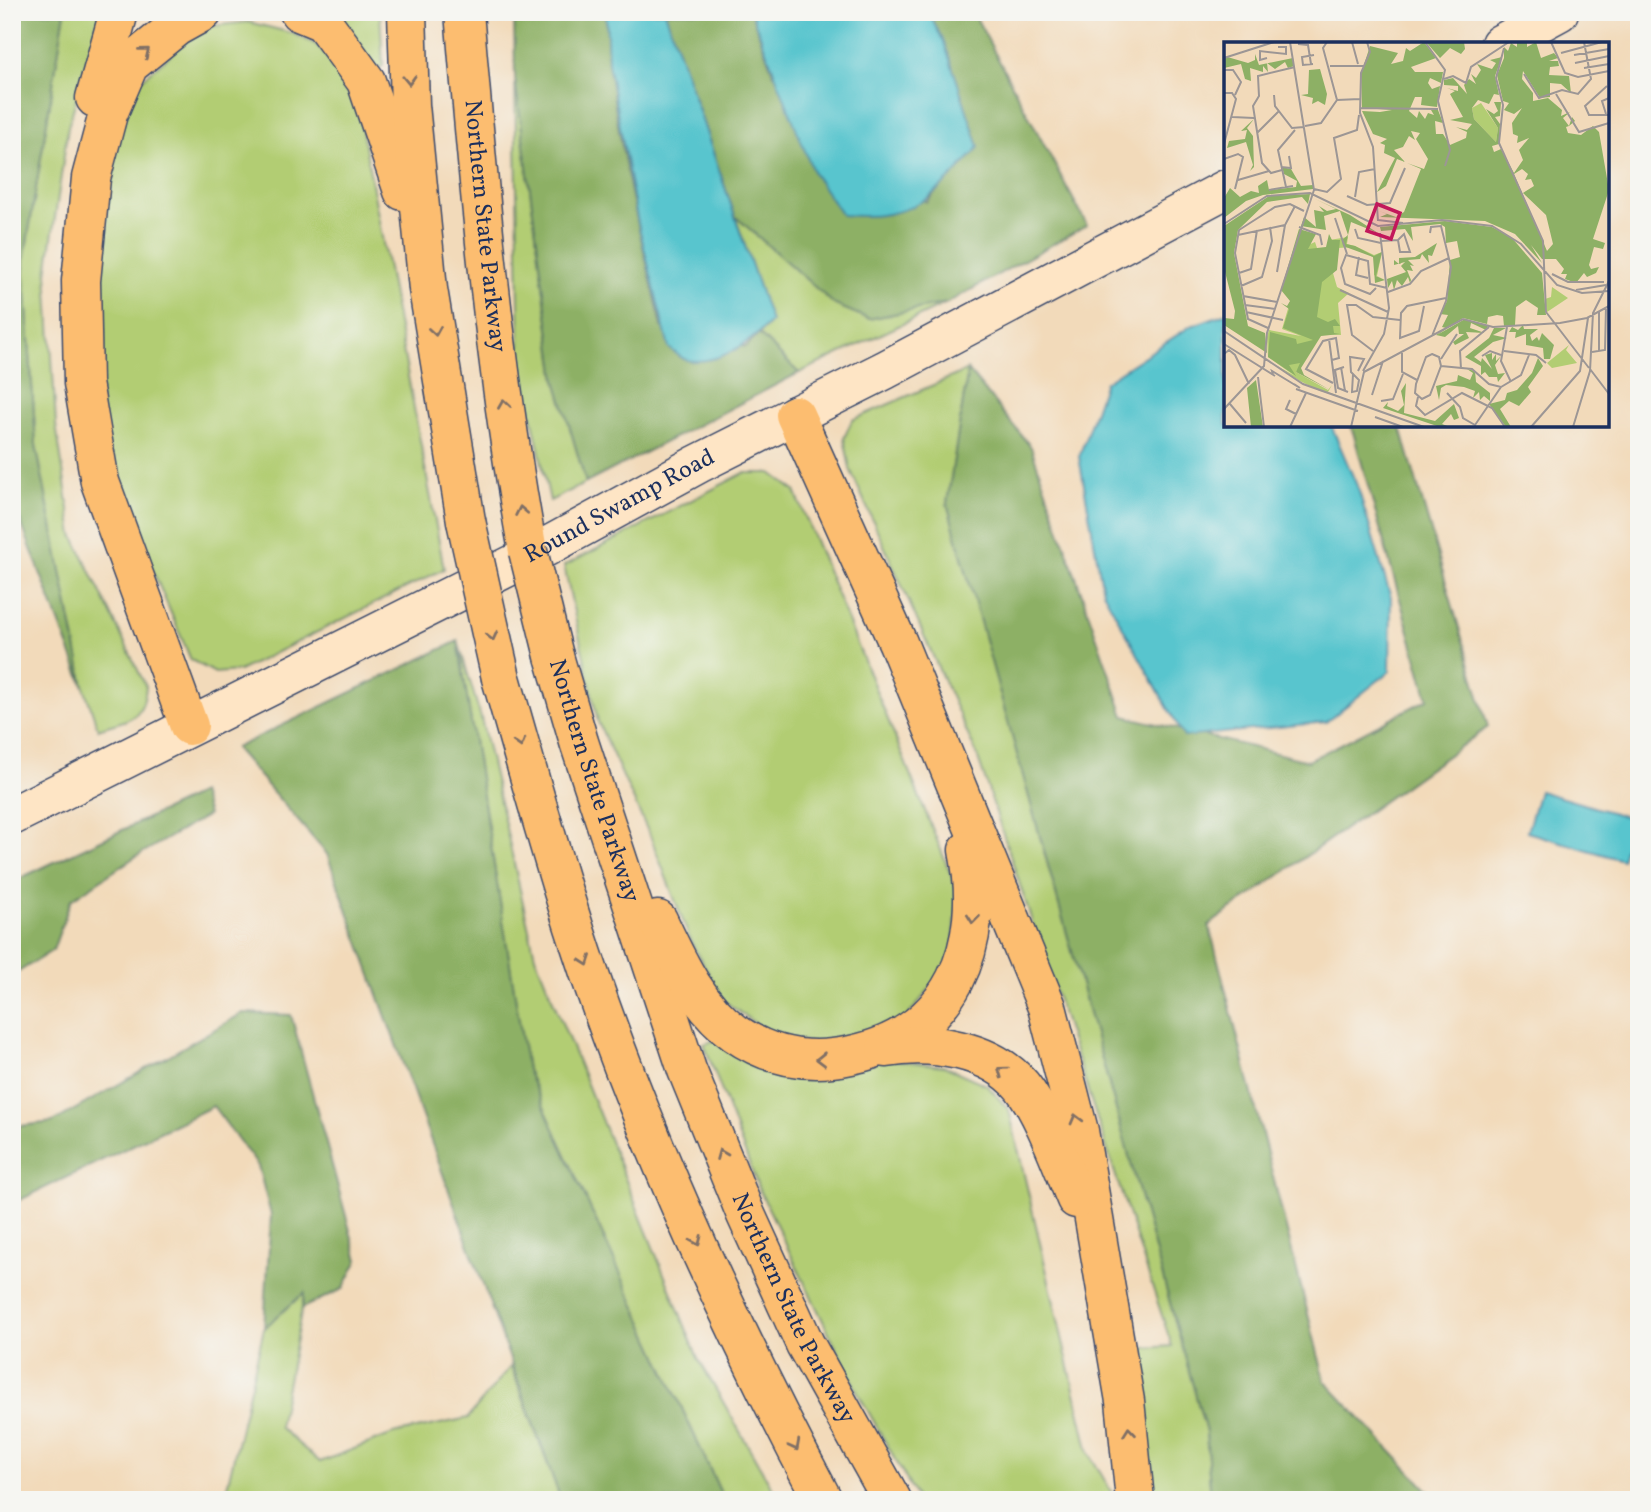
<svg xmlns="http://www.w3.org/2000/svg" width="1651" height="1512" viewBox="0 0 1651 1512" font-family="Vollkorn,serif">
<rect width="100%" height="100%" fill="#f6f6f2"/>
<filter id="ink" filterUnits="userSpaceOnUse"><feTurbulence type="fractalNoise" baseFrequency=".0143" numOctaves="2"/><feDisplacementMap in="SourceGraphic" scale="14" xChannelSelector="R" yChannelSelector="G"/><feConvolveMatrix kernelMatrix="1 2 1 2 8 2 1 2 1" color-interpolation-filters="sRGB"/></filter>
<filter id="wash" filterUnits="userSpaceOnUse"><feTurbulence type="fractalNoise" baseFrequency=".00686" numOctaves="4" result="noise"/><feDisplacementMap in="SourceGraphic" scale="28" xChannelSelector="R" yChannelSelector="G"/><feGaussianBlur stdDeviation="1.57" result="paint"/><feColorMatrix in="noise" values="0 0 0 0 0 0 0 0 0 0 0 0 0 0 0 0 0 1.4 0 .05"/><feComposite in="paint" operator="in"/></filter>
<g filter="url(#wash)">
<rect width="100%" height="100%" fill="#f2daba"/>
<!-- green -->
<path fill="#b2cd73" stroke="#667e68" stroke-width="2" d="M 65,12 L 102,12 L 68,127 L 47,273 L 56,425 L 73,535 L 146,687 C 143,722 127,719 98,729 L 84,687 L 36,445 L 24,261 Z
M 327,12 L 380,12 L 383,66 L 375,70 Z
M 248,22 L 292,33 L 317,45 L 354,87 L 444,569 L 239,671 L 215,673 L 191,660 L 129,515 L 100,430 L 100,200 L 123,96 L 202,27 Z
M 515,79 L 556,380 L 586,483 L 550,501 L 520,361 Z
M 735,216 L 835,305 L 869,319 L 947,303 L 799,373 L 759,334 L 771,322 Z
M 968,370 L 947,503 L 1206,1432 L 1211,1500 L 1152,1500 L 1129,1349 L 1172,1346 L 977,755 L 850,469 L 844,438 L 852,420 Z
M 744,473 L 771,473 L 795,491 L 958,892 L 952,961 L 899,1027 L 834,1048 L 770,1034 L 724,1001 L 691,942 L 651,838 L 598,722 L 564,566 Z
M 458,641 L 481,718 L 535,956 L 698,1358 L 779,1500 L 724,1500 L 527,1070 Z
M 718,1039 L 944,1066 L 987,1085 L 1009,1110 L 1089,1453 L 1116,1500 L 918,1500 L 859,1395 L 758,1187 L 704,1044 Z
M 305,1292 L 279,1427 L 320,1462 L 393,1434 L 468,1418 L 511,1366 L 561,1500 L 224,1500 L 264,1328 Z"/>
<!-- forest -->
<path fill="#8db065" stroke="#547062" stroke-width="2" d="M 12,12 L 65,12 L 24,261 L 36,445 L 84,687 L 12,499 Z
M 514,12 L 606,12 C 610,118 638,224 662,327 L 745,347 L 759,334 L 799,373 L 586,483 L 556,380 L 515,79 Z
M 665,12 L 751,12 L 773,73 L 926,202 L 979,147 L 944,43 L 928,12 L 973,12 L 1087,225 L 947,303 L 869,319 L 835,305 L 735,216 Z
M 968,370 L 1031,447 L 1124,716 L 1308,761 L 1428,699 L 1351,425 L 1400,425 L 1488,727 L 1209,925 L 1325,1381 L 1437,1500 L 1211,1500 L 1206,1432 L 947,503 Z
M 458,641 L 527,1070 L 724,1500 L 561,1500 L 327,854 L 235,748 Z
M 201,793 L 208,815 L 135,857 L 71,900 L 53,950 L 12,976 L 12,882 Z
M 243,1013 L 291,1015 L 358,1260 L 343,1289 L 302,1308 L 304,1293 L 264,1328 L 271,1215 L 258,1166 L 213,1106 L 12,1204 L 12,1127 L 53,1122 Z"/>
<!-- water -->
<path fill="#58c5ce" stroke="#3a7a96" stroke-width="2" d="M 606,12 L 665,12 L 771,322 C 750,342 719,366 687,360 C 681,359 674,351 669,348 L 638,223 L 608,63 Z
M 751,12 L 928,12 L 944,42 L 979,147 C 936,196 912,222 842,215 L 814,174 Z
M 1226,313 L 1226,425 L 1331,425 L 1358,488 L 1391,598 L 1390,671 L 1326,722 L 1184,737 L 1103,592 L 1079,457 L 1105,382 L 1191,326 Z
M 1539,791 L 1634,819 L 1622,860 L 1527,832 Z"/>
</g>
<g filter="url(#ink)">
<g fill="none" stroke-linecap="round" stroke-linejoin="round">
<!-- secondary casing -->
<g stroke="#3b496c" stroke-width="41">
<g id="secondary">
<path d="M 1500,44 L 1559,12"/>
<path id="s1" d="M 12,816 L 526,558 L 698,464 L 885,370 L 1226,189"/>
</g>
</g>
<!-- highway casing -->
<g stroke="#3b496c" stroke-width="41">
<g id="highway">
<path d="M 299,12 L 323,22 L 366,81 L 403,191"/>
<path d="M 407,12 L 410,105 L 428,289 L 466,521"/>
<path id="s2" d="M 464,12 C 479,193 495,373 528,551"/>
<path d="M 95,98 L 119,12"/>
<path d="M 795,415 L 898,643 L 1047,1007 L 1079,1131 L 1125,1401 L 1135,1500"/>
<path id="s3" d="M 554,656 L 579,742 L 687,1070 L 746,1215 L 805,1344 L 892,1500"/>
<path d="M 501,678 C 525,761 548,845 574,927 C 637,1125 726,1317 823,1500"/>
<path d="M 189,726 L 100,482 L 83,383 L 81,281 L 91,178 L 108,114 L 129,65 L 176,27 L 203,12"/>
<path d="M 658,920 C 677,960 697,1006 735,1033 C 771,1058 810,1064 851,1055 C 953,1034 987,945 968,850"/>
<path d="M 886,1048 C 930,1040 991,1049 1022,1086 C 1043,1112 1062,1166 1076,1199"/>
</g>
</g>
<!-- secondary -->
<use href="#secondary" stroke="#fee5c5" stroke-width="38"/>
<!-- highway -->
<use href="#highway" stroke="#fcbd6f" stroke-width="38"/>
<!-- highway-bridge casing -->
<g stroke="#3b496c" stroke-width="41" stroke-linecap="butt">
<path id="highway-bridge" d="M 466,521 L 501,678
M 528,551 L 554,656"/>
</g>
<!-- highway-bridge -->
<use href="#highway-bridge" stroke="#fcbd6f" stroke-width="38"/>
</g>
<!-- one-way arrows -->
<defs><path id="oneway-chevron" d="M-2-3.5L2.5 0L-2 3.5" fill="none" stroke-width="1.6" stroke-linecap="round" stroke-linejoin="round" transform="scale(1.75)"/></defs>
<g stroke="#806f66">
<use href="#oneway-chevron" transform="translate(145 52) rotate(-39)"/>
<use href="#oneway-chevron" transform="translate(409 80) rotate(88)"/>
<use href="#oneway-chevron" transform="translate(435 331) rotate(81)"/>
<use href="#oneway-chevron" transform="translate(504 404) rotate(-98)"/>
<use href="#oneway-chevron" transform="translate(521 511) rotate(-101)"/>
<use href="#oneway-chevron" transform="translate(492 636) rotate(77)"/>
<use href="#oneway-chevron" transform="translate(520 743) rotate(74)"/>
<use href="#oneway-chevron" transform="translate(973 919) rotate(96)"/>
<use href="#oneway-chevron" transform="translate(586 961) rotate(70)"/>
<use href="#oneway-chevron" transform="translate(821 1059) rotate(179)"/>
<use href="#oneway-chevron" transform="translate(1002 1071) rotate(-144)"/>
<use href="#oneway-chevron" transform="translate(1076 1119) rotate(-105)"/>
<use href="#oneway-chevron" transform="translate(721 1154) rotate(-112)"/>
<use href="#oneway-chevron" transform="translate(697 1241) rotate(66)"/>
<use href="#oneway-chevron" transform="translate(1129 1432) rotate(-96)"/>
<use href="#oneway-chevron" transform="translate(795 1446) rotate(62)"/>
</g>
</g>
<g text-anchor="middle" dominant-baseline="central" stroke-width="7" stroke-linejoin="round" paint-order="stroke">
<!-- street labels -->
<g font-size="24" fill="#1b2f5e" stroke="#f6f6f2">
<text stroke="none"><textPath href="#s2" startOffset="215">Northern State Parkway</textPath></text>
<text stroke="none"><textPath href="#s1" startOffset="682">Round Swamp Road</textPath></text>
<text stroke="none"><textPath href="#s3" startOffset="131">Northern State Parkway</textPath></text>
<text stroke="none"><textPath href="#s3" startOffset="696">Northern State Parkway</textPath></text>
</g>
</g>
<!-- overview -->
<g transform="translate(1224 42)">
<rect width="385" height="385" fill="#f2daba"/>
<path d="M 257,61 L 274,86 L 272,100 L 250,77 L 248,66 ZM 76,190 L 83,193 L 76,202 L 82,204 L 91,200 L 93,206 L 103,207 L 105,198 L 124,195 L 123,202 L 131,204 L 150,213 L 158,210 L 153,234 L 161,238 L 150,233 L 150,216 L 144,212 L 130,205 L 114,206 L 109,231 L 113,245 L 125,251 L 114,261 L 117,293 L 97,292 L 72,330 L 104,348 L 108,343 L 104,350 L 115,354 L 96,349 L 76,339 L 43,318 L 71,334 L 44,315 L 43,295 L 45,288 L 77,294 L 58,287 L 68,253 L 57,247 ZM 328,245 L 344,256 L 323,270 L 321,257 L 327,255 ZM 345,303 L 342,308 L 353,321 L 328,326 L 323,321 Z" fill="#b2cd73"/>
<path d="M 200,0 L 212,16 L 187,25 L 191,30 L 219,30 L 217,41 L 206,36 L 204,41 L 208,47 L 216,44 L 213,65 L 197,63 L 198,55 L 191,55 L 185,69 L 193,76 L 195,69 L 201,77 L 204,71 L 210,73 L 207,68 L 214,68 L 219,81 L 211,79 L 212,92 L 219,92 L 226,103 L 242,96 L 243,90 L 232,85 L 243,88 L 248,82 L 226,78 L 239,75 L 226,52 L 231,49 L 223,46 L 234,49 L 234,44 L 220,43 L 220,38 L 229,36 L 243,52 L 240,43 L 245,37 L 252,42 L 247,32 L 252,36 L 257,28 L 253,22 L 268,27 L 272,21 L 266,18 L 278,15 L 271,34 L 275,53 L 270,52 L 265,62 L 254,58 L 248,66 L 250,77 L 272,100 L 274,86 L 262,67 L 270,72 L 274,69 L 270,60 L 277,60 L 276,74 L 271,75 L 276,82 L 275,102 L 268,104 L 270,110 L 277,107 L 290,131 L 299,118 L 295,108 L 305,96 L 293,101 L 294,94 L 289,92 L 288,81 L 298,66 L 290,72 L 280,68 L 285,61 L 279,59 L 273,33 L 280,16 L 280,5 L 284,9 L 287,1 L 293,5 L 293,0 L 303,0 L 303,5 L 312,0 L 317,16 L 330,11 L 334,16 L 325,19 L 334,19 L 335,24 L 326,25 L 325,33 L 345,34 L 347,51 L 337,42 L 326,41 L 326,55 L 316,56 L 299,29 L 298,37 L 309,51 L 309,59 L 324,56 L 338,68 L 337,74 L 346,70 L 339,76 L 345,84 L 348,75 L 351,79 L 345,84 L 342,85 L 344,91 L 357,93 L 369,84 L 375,90 L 385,148 L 369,197 L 381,201 L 379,207 L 370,205 L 365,223 L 367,227 L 375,225 L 372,231 L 363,235 L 360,231 L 352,241 L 341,237 L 343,232 L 337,232 L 340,227 L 332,217 L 318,217 L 307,203 L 318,221 L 291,192 L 261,179 L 156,175 L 163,172 L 155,169 L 172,175 L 180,170 L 197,127 L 183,121 L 200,127 L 204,117 L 192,97 L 196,91 L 187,89 L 191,98 L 185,94 L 179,105 L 170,108 L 181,120 L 173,117 L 162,144 L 153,150 L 171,116 L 160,111 L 161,103 L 156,101 L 163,97 L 149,92 L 138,69 L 156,70 L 168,68 L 138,66 L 137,32 L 146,4 L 174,11 L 167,22 L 179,19 L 182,6 L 186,9 ZM 298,127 L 304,132 L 301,138 L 307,137 L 310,144 L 299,151 L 322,173 L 329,202 L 323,209 L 290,132 ZM 202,0 L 240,0 L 241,7 L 237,12 L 226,6 L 216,16 ZM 31,12 L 35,23 L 69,16 L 70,24 L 64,26 L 61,20 L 51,27 L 43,21 L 44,30 L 39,24 L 39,30 L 26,26 L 27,39 L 21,37 L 17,22 L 0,26 L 0,14 L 24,21 L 31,18 ZM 96,27 L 103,52 L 101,63 L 94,59 L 88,62 L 89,56 L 77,53 L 84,52 L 85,28 ZM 30,77 L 23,86 L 29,94 L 30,125 L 26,129 L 29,123 L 22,100 L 3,106 L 5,99 L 21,97 L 23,88 L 17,89 ZM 58,125 L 67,127 L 77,144 L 89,143 L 89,147 L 39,153 L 22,159 L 0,176 L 0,156 L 6,146 L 16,155 L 27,149 L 35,151 L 34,144 L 43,138 L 45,148 L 72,145 L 73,139 L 60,132 ZM 86,152 L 84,162 L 78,155 L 43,160 L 14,188 L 10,211 L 24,284 L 41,291 L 43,311 L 0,283 L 0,276 L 10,277 L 11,269 L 0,226 L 0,184 L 45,154 ZM 91,157 L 126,173 L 154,191 L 127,180 L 122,202 L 131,204 L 150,214 L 158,210 L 152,234 L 161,238 L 151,241 L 149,215 L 119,204 L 118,198 L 124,193 L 116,169 L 100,174 L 102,188 L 77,184 L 80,175 L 92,185 L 90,168 L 100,170 L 95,164 L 103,169 L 112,167 ZM 221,179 L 268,185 L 288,196 L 318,231 L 322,273 L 313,273 L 314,266 L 302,258 L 292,265 L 291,283 L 280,284 L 279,274 L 273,273 L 264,275 L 263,282 L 239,276 L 213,293 L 241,277 L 264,284 L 262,288 L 247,281 L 246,286 L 261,291 L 242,290 L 245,296 L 231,303 L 229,300 L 240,292 L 235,292 L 234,284 L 221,295 L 212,293 L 222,286 L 218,285 L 224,273 L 216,272 L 223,259 L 226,218 L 236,215 L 233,199 L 222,201 L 221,185 L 216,182 L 187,185 L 189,199 L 181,187 L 157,189 L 156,185 ZM 75,187 L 92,192 L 84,207 L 102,205 L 105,192 L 108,198 L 116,198 L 113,228 L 98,240 L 93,275 L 104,280 L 111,277 L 116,284 L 109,284 L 110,291 L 116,292 L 97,294 L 77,326 L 80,333 L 106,348 L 72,330 L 76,321 L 65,323 L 72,334 L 44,315 L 46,290 L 72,297 L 73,302 L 89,298 L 59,286 L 65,267 L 57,261 L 63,264 L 66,259 L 57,248 ZM 213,201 L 208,214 L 204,213 L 205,221 L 198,212 L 196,217 L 184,218 L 190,224 L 186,223 L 189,229 L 183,228 L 187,238 L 186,241 L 184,235 L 178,244 L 173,238 L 170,248 L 168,239 L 164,246 L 163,237 L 182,230 L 177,224 L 181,220 L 170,223 L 170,218 L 175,222 L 175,216 L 191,215 ZM 299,283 L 300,287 L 314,287 L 306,293 L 308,299 L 313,295 L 315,299 L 318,291 L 330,303 L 326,317 L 320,317 L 319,306 L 302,303 L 302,292 L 291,296 L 292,290 L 285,290 L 288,285 L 294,288 ZM 270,286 L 282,286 L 269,293 L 283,296 L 269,300 L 250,315 L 257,320 L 258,316 L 268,327 L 261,313 L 268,311 L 268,318 L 272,312 L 272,319 L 277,314 L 271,323 L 274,332 L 281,331 L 274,340 L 273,335 L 265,335 L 261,330 L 257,333 L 257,324 L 241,315 L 265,296 ZM 314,316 L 319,324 L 304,345 L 307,350 L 295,364 L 285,359 L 276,367 L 287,385 L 282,385 L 265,362 L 281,358 L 283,351 L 293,348 L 308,331 ZM 243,327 L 251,329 L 252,340 L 266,351 L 266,359 L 260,354 L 256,358 L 255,350 L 249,356 L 251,349 L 240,345 L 222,343 L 217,346 L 215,358 L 212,344 L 233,339 L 234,333 L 246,338 L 249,331 ZM 32,338 L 39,385 L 27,385 L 23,346 ZM 182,341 L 180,371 L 211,379 L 230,362 L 235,376 L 230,378 L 227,372 L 218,382 L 226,385 L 216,385 L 159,366 L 164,360 L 163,364 L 174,369 L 180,363 L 177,349 Z" fill="#8db065" fill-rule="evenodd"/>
<path fill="none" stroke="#9c9695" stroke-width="2" d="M 103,0 L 99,6 L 113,58M 128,0 L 134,22M 143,0 L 146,10 L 137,31 L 136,71 L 149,105 L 154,179M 201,0 L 221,28 L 214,59 L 226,108 L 221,124M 327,0 L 341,31 L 354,35 L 385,29M 74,2 L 84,3 L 87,22M 280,6 L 272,36 L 279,63 L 275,101 L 319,199 L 322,270 L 365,326M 337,11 L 378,0M 350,13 L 385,7M 0,16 L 50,0M 43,16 L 36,18 L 36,9 L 62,12 L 62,5 L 54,5M 351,21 L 385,14M 89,22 L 79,23 L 78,15 L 90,13M 106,24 L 140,24M 360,26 L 385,22M 0,28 L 9,28 L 17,40 L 11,53M 300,32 L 315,56 L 338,48 L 354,52 L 367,37 L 360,0M 220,37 L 229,34 L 242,41 L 247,25 L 285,0M 383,44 L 361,64 L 365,73 L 385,73M 0,51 L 8,51 L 12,57 L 0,102M 332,52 L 355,90 L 385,81M 50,53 L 51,64 L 68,86 L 80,85M 136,66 L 214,67M 382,72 L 378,59 L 385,56M 8,75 L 30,76M 81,84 L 97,81 L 113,58 L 136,57M 33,91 L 55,69M 0,117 L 14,112 L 19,115 L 11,147M 57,125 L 67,126 L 65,114M 58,128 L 47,131 L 38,121 L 29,64 L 35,54 L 34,34 L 71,25M 14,138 L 45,129M 62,145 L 54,108 L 71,88M 90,147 L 103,150 L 117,137 L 110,96 L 133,88 L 135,73M 45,148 L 69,144M 123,154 L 143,163 L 166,161 L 181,126M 131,155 L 135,130 L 151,127M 111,176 L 123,212M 154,178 L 179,181M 0,182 L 43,154 L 86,151 L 154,184 L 218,178 L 268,184 L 297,202 L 333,243 L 358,251 L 385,249M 75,185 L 96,193 L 98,203M 131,187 L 134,196 L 157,201M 206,191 L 207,185 L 217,184 L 227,225 L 222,259 L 208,294M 14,193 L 61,183M 157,199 L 174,198 L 180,192 L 186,210 L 176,210 L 174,198M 135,215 L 132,233 L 144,236M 53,230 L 61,183 L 71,164M 15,231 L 27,227 L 33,188M 328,232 L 344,240 L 380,240M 17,244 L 38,235 L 48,199 L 46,185M 152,246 L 146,252 L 121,242 L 117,226 L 122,213 L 144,219 L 146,242 L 163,246M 116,248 L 164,270M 352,248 L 382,243M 164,250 L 186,242 L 197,229 L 225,216M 19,254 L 53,260M 21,263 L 51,267M 200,264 L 195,289 L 176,296 L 177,271 L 183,264 L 222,256M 22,270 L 59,278M 283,285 L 277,319 L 287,340M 44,286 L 24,277 L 11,211 L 15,188 L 51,165 L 66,162 L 80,169M 0,289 L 79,342 L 200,385M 105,297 L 112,351M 0,302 L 51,334M 149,309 L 128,293 L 123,263 L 132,263 L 149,275 L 176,278M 280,309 L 312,313 L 322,321M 375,309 L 375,269M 368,310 L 381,308 L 382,265M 178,311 L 178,330 L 193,338M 0,312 L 5,308 L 11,313 L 25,342M 208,312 L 215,315 L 217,324 L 206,353 L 198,357 L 191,351 L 192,342 L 202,315 ZM 258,314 L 266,309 L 277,313M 217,317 L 233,292M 108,318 L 115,316 L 112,296 L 99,299 L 82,327 L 109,341M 217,324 L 248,327 L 265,342 L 277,345 L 297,333 L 305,313M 117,325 L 121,349M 120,325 L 111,328 L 114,346 L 124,350M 237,327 L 236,309 L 265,285M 366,327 L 385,352M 139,329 L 160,292 L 165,266 L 156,191M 49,332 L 48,329 L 76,346 L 70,342M 129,332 L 128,350 L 133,349 L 135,338 L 127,330 L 126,315 L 140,317 L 134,329M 34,335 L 40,385M 72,347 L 134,369M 223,351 L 236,365 L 239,376 L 251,383 L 277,345M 148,353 L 159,319M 194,355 L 192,364 L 201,373 L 238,351 L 268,366 L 281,385M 66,358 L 62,367 L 72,372M 157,359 L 169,357 L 179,332M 6,362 L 22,381M 0,367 L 40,324 L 43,291 L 90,148 L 66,0M 151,375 L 179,385M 66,385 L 82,351M 127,385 L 140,330 L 239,277 L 269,285 L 336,281 L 363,276 L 385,264M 307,385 L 356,329 L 364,276M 349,385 L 366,329 L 369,271 L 385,239"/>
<path fill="#c2185b" fill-opacity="0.15" stroke="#c2185b" stroke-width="3.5" d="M 153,162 L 176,171 L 167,197 L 143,189 Z"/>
<rect width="385" height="385" fill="none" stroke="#1b2f5e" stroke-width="3.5"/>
</g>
<!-- margin -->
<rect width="1651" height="1512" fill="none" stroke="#f6f6f2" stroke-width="42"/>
</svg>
